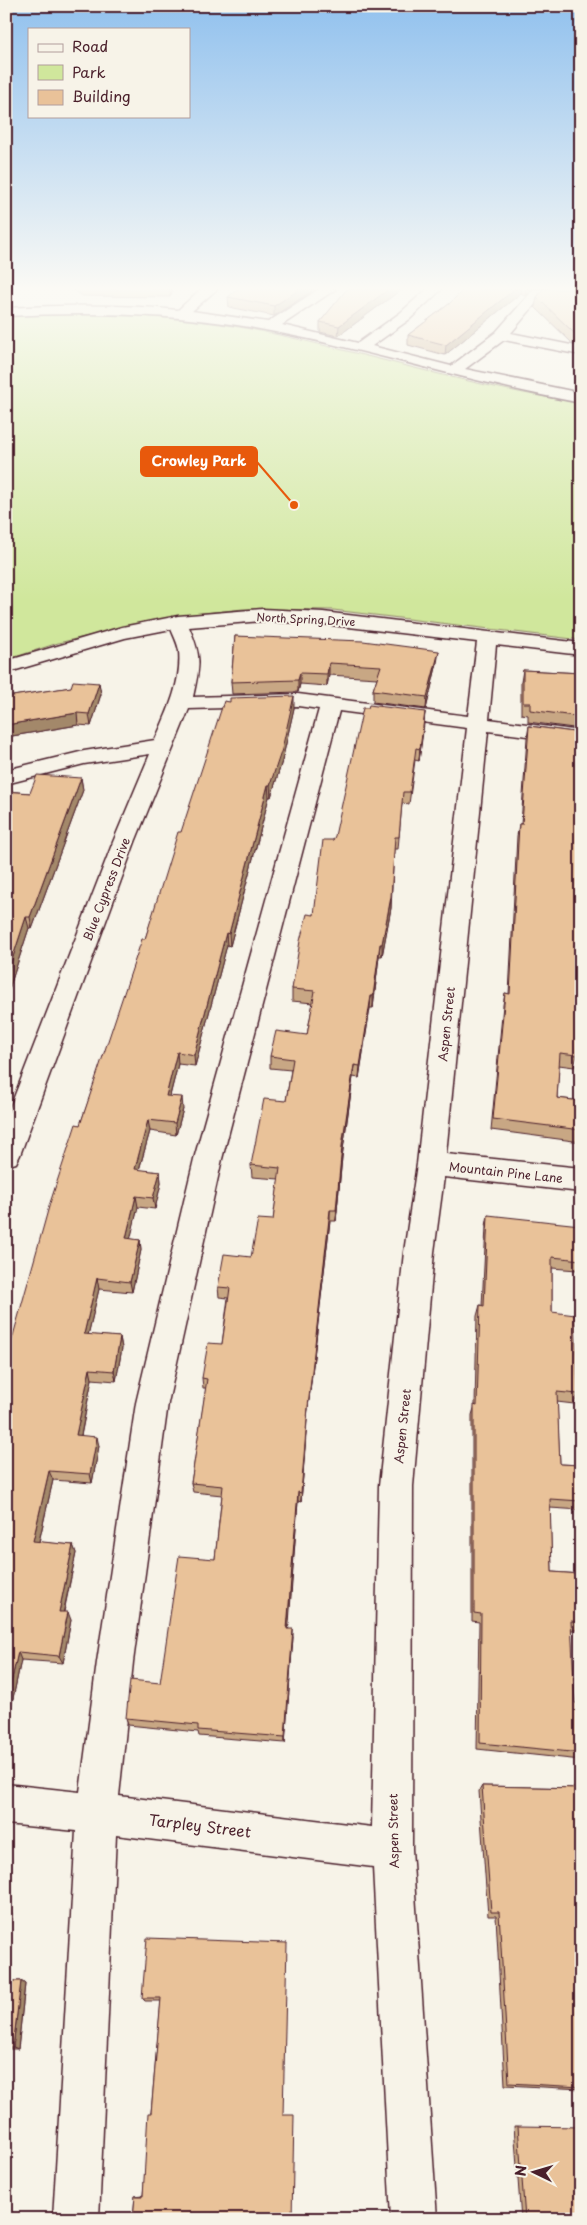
<svg xmlns="http://www.w3.org/2000/svg" width="587" height="2225" viewBox="0 0 587 2225" font-family="'Playpen Sans',sans-serif">
<rect width="100%" height="100%" fill="#f7f3e8"/>
<filter id="ink" filterUnits="userSpaceOnUse"><feTurbulence type="fractalNoise" baseFrequency=".02" numOctaves="2"/><feDisplacementMap in="SourceGraphic" scale="10" xChannelSelector="R" yChannelSelector="G"/><feConvolveMatrix kernelMatrix="1 2 1 2 8 2 1 2 1" color-interpolation-filters="sRGB"/></filter>
<g filter="url(#ink)">
<!-- green -->
<path fill="#d0e79c" stroke="#8d8364" d="M 117,314 C 165,318 213,321 260,331 C 367,353 472,387 581,403 L 581,640 L 333,610 L 243,609 L 176,616 L 58,643 L 6,660 L 6,316 Z"/>
<g fill="none" stroke-linecap="round" stroke-linejoin="round">
<!-- minor casing -->
<g stroke="#4a1f2b" stroke-width="3">
<path id="minor" d="M 201,289 L 217,289 L 192,311 L 268,322 L 319,289 L 336,289 L 282,325 L 358,343 L 400,313 L 427,289 L 442,289 L 410,319 L 372,346 L 451,366 L 496,332 L 534,289 L 548,289 L 511,333 L 581,347 L 581,355 L 504,340 L 465,369 L 581,393 L 581,403 C 465,382 353,344 237,325 C 160,313 83,312 6,316 L 6,308 C 63,305 121,304 178,310 Z
M 262,609 L 323,612 L 581,643 L 581,655 L 496,645 L 489,719 L 581,731 L 581,743 L 488,731 L 446,1154 L 581,1168 L 581,1192 L 444,1177 L 434,1252 L 413,1486 L 412,1849 L 437,2219 L 391,2219 L 373,1867 L 116,1835 L 99,2219 L 53,2219 L 76,1831 L 6,1824 L 6,1784 L 80,1792 L 97,1662 L 136,1403 L 194,1159 L 319,709 L 298,706 L 189,709 L 135,842 L 20,1155 L 16,1163 L 6,1166 L 6,1118 L 113,842 L 150,754 L 84,764 L 6,784 L 6,770 L 84,751 L 155,740 C 167,713 182,682 179,651 C 178,644 174,636 171,629 L 125,638 L 6,673 L 6,661 L 122,627 L 178,616 ZM 262,621 L 323,624 L 477,642 L 468,716 L 298,694 L 193,697 C 200,665 202,657 189,627 ZM 339,711 L 467,728 L 417,1164 L 404,1252 L 379,1486 L 372,1827 L 119,1796 L 133,1662 L 168,1403 L 222,1159 Z"/>
</g>
<!-- minor -->
<use href="#minor" fill="#f7f3e8" fill-rule="evenodd"/>
</g>
<!-- wall -->
<path fill="#c8a784" stroke="#4a1f2b" d="M 71,289 L 173,289 L 170,297 L 83,296 Z
M 315,289 L 274,316 L 229,307 L 228,297 Z
M 347,289 L 402,289 L 338,336 L 320,332 L 320,322 Z
M 464,289 L 532,289 L 525,296 L 521,293 L 445,355 L 408,345 L 408,335 L 449,304 Z
M 581,289 L 581,345 L 572,343 L 535,307 L 537,297 Z
M 235,636 L 437,663 L 426,709 L 373,702 L 373,690 L 377,678 L 329,675 L 327,686 L 300,684 L 298,692 L 232,694 L 231,682 Z
M 523,670 L 581,673 L 581,729 L 528,722 L 528,715 L 521,714 L 521,682 Z
M 99,683 L 101,694 L 91,726 L 78,725 L 6,737 L 6,697 Z
M 294,708 L 282,761 L 271,797 L 269,797 L 230,946 L 227,945 L 195,1066 L 178,1064 L 170,1096 L 183,1109 L 176,1135 L 150,1131 L 139,1170 L 160,1172 L 161,1183 L 155,1209 L 138,1207 L 130,1239 L 140,1240 L 141,1250 L 132,1292 L 99,1289 L 88,1335 L 120,1337 L 122,1348 L 116,1381 L 92,1379 L 81,1436 L 99,1446 L 92,1483 L 53,1480 L 39,1542 L 73,1545 L 76,1553 L 64,1612 L 71,1620 L 63,1663 L 21,1660 L 8,1722 L 6,1722 L 6,1361 L 80,1125 L 145,939 L 181,832 Z
M 425,712 L 419,761 L 415,760 L 409,804 L 402,803 L 398,849 L 394,849 L 391,908 L 382,956 L 379,956 L 373,1008 L 370,1008 L 359,1078 L 353,1077 L 342,1157 L 336,1221 L 330,1221 L 307,1416 L 301,1502 L 298,1501 L 288,1629 L 293,1637 L 285,1743 L 199,1736 L 198,1732 L 128,1725 L 126,1718 L 160,1683 L 215,1559 L 222,1495 L 193,1492 L 191,1483 L 206,1388 L 203,1388 L 202,1378 L 222,1344 L 228,1298 L 219,1297 L 218,1287 L 251,1257 L 273,1220 L 279,1179 L 252,1177 L 251,1165 L 286,1101 L 291,1070 L 270,1068 L 270,1056 L 307,1035 L 313,1003 L 292,1001 L 292,989 L 314,915 L 333,840 Z
M 529,726 L 581,733 L 581,1001 L 580,1001 L 577,1055 L 574,1067 L 559,1065 L 557,1098 L 581,1101 L 581,1142 L 491,1130 L 503,1005 L 505,993 L 509,994 L 517,836 L 519,824 L 521,824 L 527,738 Z
M 81,778 L 83,790 L 32,929 L 29,928 L 8,992 L 6,991 L 6,791 L 30,793 Z
M 488,1215 L 581,1260 L 577,1270 L 552,1268 L 552,1312 L 578,1394 L 574,1404 L 557,1402 L 560,1464 L 581,1465 L 581,1510 L 550,1508 L 552,1572 L 581,1574 L 581,1630 L 571,1630 L 575,1703 L 581,1704 L 581,1760 L 477,1749 L 479,1622 L 472,1621 L 472,1415 L 475,1405 L 477,1316 L 480,1305 L 482,1306 L 486,1226 Z
M 482,1786 L 581,1788 L 581,2089 L 505,2085 L 496,1916 L 488,1916 L 479,1791 Z
M 287,1943 L 133,2219 L 135,2196 L 143,2195 L 151,2113 L 161,2001 L 145,2001 L 142,1998 Z
M 6,1981 L 21,1981 L 25,1984 L 18,2049 L 6,2049 Z
M 514,2126 L 518,2126 L 581,2219 L 521,2219 Z"/>
<!-- shaded-wall -->
<path fill="#a3886b" stroke="#4a1f2b" d="M 170,289 L 173,289 L 170,297 Z
M 300,289 L 315,289 L 274,316 L 274,306 Z
M 389,289 L 402,289 L 338,336 L 339,326 Z
M 515,289 L 522,289 L 521,293 L 445,355 L 446,345 Z
M 526,289 L 532,289 L 525,296 Z
M 439,651 L 437,663 L 426,709 L 427,697 Z
M 329,663 L 329,675 L 327,686 L 327,674 Z
M 300,673 L 300,684 L 298,692 L 298,680 Z
M 99,683 L 101,694 L 91,726 L 89,714 Z
M 294,696 L 294,708 L 282,761 L 271,797 L 270,785 Z
M 425,712 L 424,724 L 419,761 L 420,749 Z
M 77,713 L 78,725 L 6,737 L 6,725 Z
M 81,778 L 83,790 L 32,929 L 30,917 Z
M 268,785 L 269,797 L 230,946 L 229,934 Z
M 391,897 L 391,908 L 382,956 L 382,944 Z
M 26,917 L 29,928 L 8,992 L 6,983 L 6,978 Z
M 226,933 L 227,945 L 195,1066 L 194,1055 Z
M 380,944 L 379,956 L 373,1008 L 373,996 Z
M 371,996 L 370,1008 L 359,1078 L 360,1066 Z
M 177,1052 L 178,1064 L 167,1107 L 166,1096 Z
M 354,1065 L 353,1077 L 342,1157 L 336,1221 L 342,1146 Z
M 182,1097 L 183,1109 L 176,1135 L 175,1123 Z
M 148,1120 L 150,1131 L 136,1180 L 135,1169 Z
M 160,1172 L 161,1183 L 155,1209 L 153,1198 Z
M 136,1196 L 138,1207 L 128,1249 L 126,1238 Z
M 330,1210 L 330,1221 L 307,1416 L 301,1502 L 308,1407 Z
M 140,1240 L 141,1250 L 132,1292 L 130,1282 Z
M 97,1278 L 99,1289 L 86,1344 L 84,1334 Z
M 120,1337 L 122,1348 L 116,1381 L 114,1371 Z
M 90,1369 L 92,1379 L 79,1445 L 76,1435 Z
M 97,1437 L 99,1446 L 92,1483 L 90,1474 Z
M 49,1471 L 53,1480 L 37,1550 L 33,1541 Z
M 298,1492 L 298,1501 L 288,1637 L 287,1629 Z
M 73,1545 L 76,1553 L 62,1619 L 59,1612 Z
M 68,1612 L 71,1620 L 63,1663 L 59,1656 Z
M 293,1629 L 293,1637 L 285,1743 L 285,1737 Z
M 18,1652 L 21,1660 L 8,1722 L 6,1718 L 6,1705 Z
M 7,1909 L 12,1913 L 6,1960 L 6,1915 Z
M 21,1981 L 25,1984 L 18,2049 L 13,2047 Z"/>
<!-- building -->
<path fill="#e9c299" stroke="#4a1f2b" d="M 238,289 L 300,289 L 274,306 L 228,297 Z
M 347,289 L 389,289 L 339,326 L 320,322 Z
M 464,289 L 515,289 L 446,345 L 408,335 L 449,304 Z
M 543,289 L 581,289 L 581,335 L 574,333 L 537,297 Z
M 235,636 L 363,641 L 439,651 L 427,697 L 373,690 L 381,666 L 329,663 L 327,674 L 300,673 L 298,680 L 231,682 Z
M 523,670 L 581,673 L 581,717 L 530,710 L 530,703 L 523,703 Z
M 73,681 L 99,683 L 89,714 L 77,713 L 6,725 L 6,697 L 71,687 Z
M 294,696 L 282,749 L 270,785 L 268,785 L 229,934 L 226,933 L 194,1055 L 177,1052 L 166,1096 L 182,1097 L 175,1123 L 148,1120 L 135,1169 L 160,1172 L 153,1198 L 136,1196 L 126,1238 L 140,1240 L 130,1282 L 97,1278 L 84,1334 L 120,1337 L 114,1371 L 90,1369 L 76,1435 L 97,1437 L 90,1474 L 49,1471 L 33,1541 L 73,1545 L 59,1612 L 68,1612 L 59,1656 L 18,1652 L 6,1705 L 6,1361 L 50,1203 L 76,1124 L 80,1125 L 142,939 L 145,939 L 178,832 L 181,832 L 224,701 L 230,702 L 230,698 Z
M 369,705 L 425,712 L 420,749 L 416,748 L 410,792 L 403,792 L 399,837 L 395,837 L 391,897 L 382,944 L 380,944 L 373,996 L 371,996 L 360,1066 L 354,1065 L 342,1146 L 336,1210 L 330,1210 L 308,1407 L 301,1493 L 298,1492 L 287,1629 L 293,1629 L 285,1737 L 198,1730 L 198,1725 L 126,1718 L 130,1680 L 160,1683 L 179,1556 L 215,1559 L 223,1486 L 191,1483 L 207,1379 L 202,1378 L 208,1343 L 222,1344 L 230,1288 L 218,1287 L 224,1254 L 251,1257 L 258,1219 L 273,1220 L 280,1168 L 251,1165 L 264,1099 L 286,1101 L 293,1059 L 270,1056 L 276,1031 L 307,1035 L 315,991 L 292,989 L 300,941 L 307,914 L 314,915 L 323,840 L 333,840 L 335,836 L 363,708 L 368,708 Z
M 529,726 L 581,733 L 581,989 L 577,1055 L 560,1053 L 557,1098 L 581,1101 L 581,1130 L 493,1119 L 505,993 L 510,994 L 519,824 L 522,824 Z
M 37,775 L 81,778 L 30,917 L 26,917 L 6,978 L 6,791 L 30,793 Z
M 488,1215 L 580,1225 L 581,1260 L 552,1257 L 552,1312 L 575,1315 L 578,1394 L 557,1392 L 560,1464 L 581,1465 L 581,1501 L 550,1499 L 552,1572 L 581,1574 L 581,1622 L 571,1621 L 575,1703 L 581,1704 L 581,1753 L 480,1743 L 481,1614 L 474,1613 L 474,1405 L 477,1406 L 480,1305 L 484,1306 Z
M 482,1786 L 581,1788 L 581,2087 L 509,2083 L 499,1912 L 491,1912 Z
M 147,1938 L 287,1943 L 283,2115 L 294,2115 L 292,2219 L 133,2219 L 135,2196 L 143,2196 L 148,2113 L 151,2113 L 161,1998 L 142,1998 Z
M 6,1981 L 21,1981 L 13,2047 L 6,2047 Z
M 518,2126 L 581,2127 L 581,2219 L 525,2219 Z"/>
</g>
<!-- sky -->
<linearGradient id="sky" x2="0" y2="1"><stop stop-color="#91c1ee"/><stop offset="0.48" stop-color="#fbfaf5"/><stop offset="1" stop-color="#fbfaf5" stop-opacity="0"/></linearGradient>
<rect width="587" height="601" fill="url(#sky)"/>
<g text-anchor="middle" dominant-baseline="central" stroke-width="4" stroke-linejoin="round" paint-order="stroke">
<!-- far-street labels -->
<g font-size="11" fill="#4a1f2b" stroke="#f7f3e8">
<text transform="translate(306 619) rotate(3)">North Spring Drive</text>
</g>
<!-- street labels -->
<g font-size="12" fill="#4a1f2b" stroke="#f7f3e8">
<text transform="translate(106 889) rotate(-69)">Blue Cypress Drive</text>
<text transform="translate(446 1024) rotate(-84)">Aspen Street</text>
<text transform="translate(506 1172) rotate(6)">Mountain Pine Lane</text>
<text transform="translate(402 1426) rotate(-84)">Aspen Street</text>
<text transform="translate(393 1831) rotate(-91)">Aspen Street</text>
</g>
<!-- near-street labels -->
<g font-size="15" fill="#4a1f2b" stroke="#f7f3e8">
<text transform="translate(200 1825) rotate(7)">Tarpley Street</text>
</g>
</g>
<!-- callouts -->
<path fill="none" stroke="#e8590c" stroke-width="2" d="M294 505L257 462"/>
<circle fill="#e8590c" stroke="#f7f3e8" stroke-width="2" cx="294" cy="505" r="5"/>
<rect fill="#e8590c" stroke="#e8590c" stroke-width="2" x="141" y="447" width="116" height="29" rx="5"/>
<g font-size="14" text-anchor="middle" font-weight="bold" fill="#fff">
<text x="199" y="466">Crowley Park</text>
</g>
<!-- margin -->
<rect width="587" height="2225" fill="none" stroke="#f7f3e8" stroke-width="25"/>
<rect x="12" y="12" width="562" height="2200" fill="none" stroke="#4a1f2b" stroke-width="2" filter="url(#ink)"/>
<!-- legend -->
<rect x="28" y="28" width="162" height="90" fill="#f7f3e8" stroke="#b29e9c"/>
<rect x="38" y="44" width="25" height="8" fill="#f7f3e8" stroke="#b29e9c"/>
<text x="72" y="52" font-size="15" fill="#4a1f2b">Road</text>
<rect x="38" y="65" width="25" height="15" fill="#d0e79c" stroke="#b29e9c"/>
<text x="72" y="78" font-size="15" fill="#4a1f2b">Park</text>
<rect x="38" y="90" width="25" height="15" fill="#e9c299" stroke="#b29e9c"/>
<text x="72" y="102" font-size="15" fill="#4a1f2b">Building</text>
<!-- north arrow -->
<g transform="translate(534 2172) rotate(275)" stroke="#f7f3e8" stroke-width="4" paint-order="stroke">
<path d="M0-4L9 19L0 12L-9 19Z" fill="#4a1f2b"/>
<text y="-8" font-size="14" font-weight="bold" text-anchor="middle" fill="#4a1f2b">N</text>
</g>
</svg>
